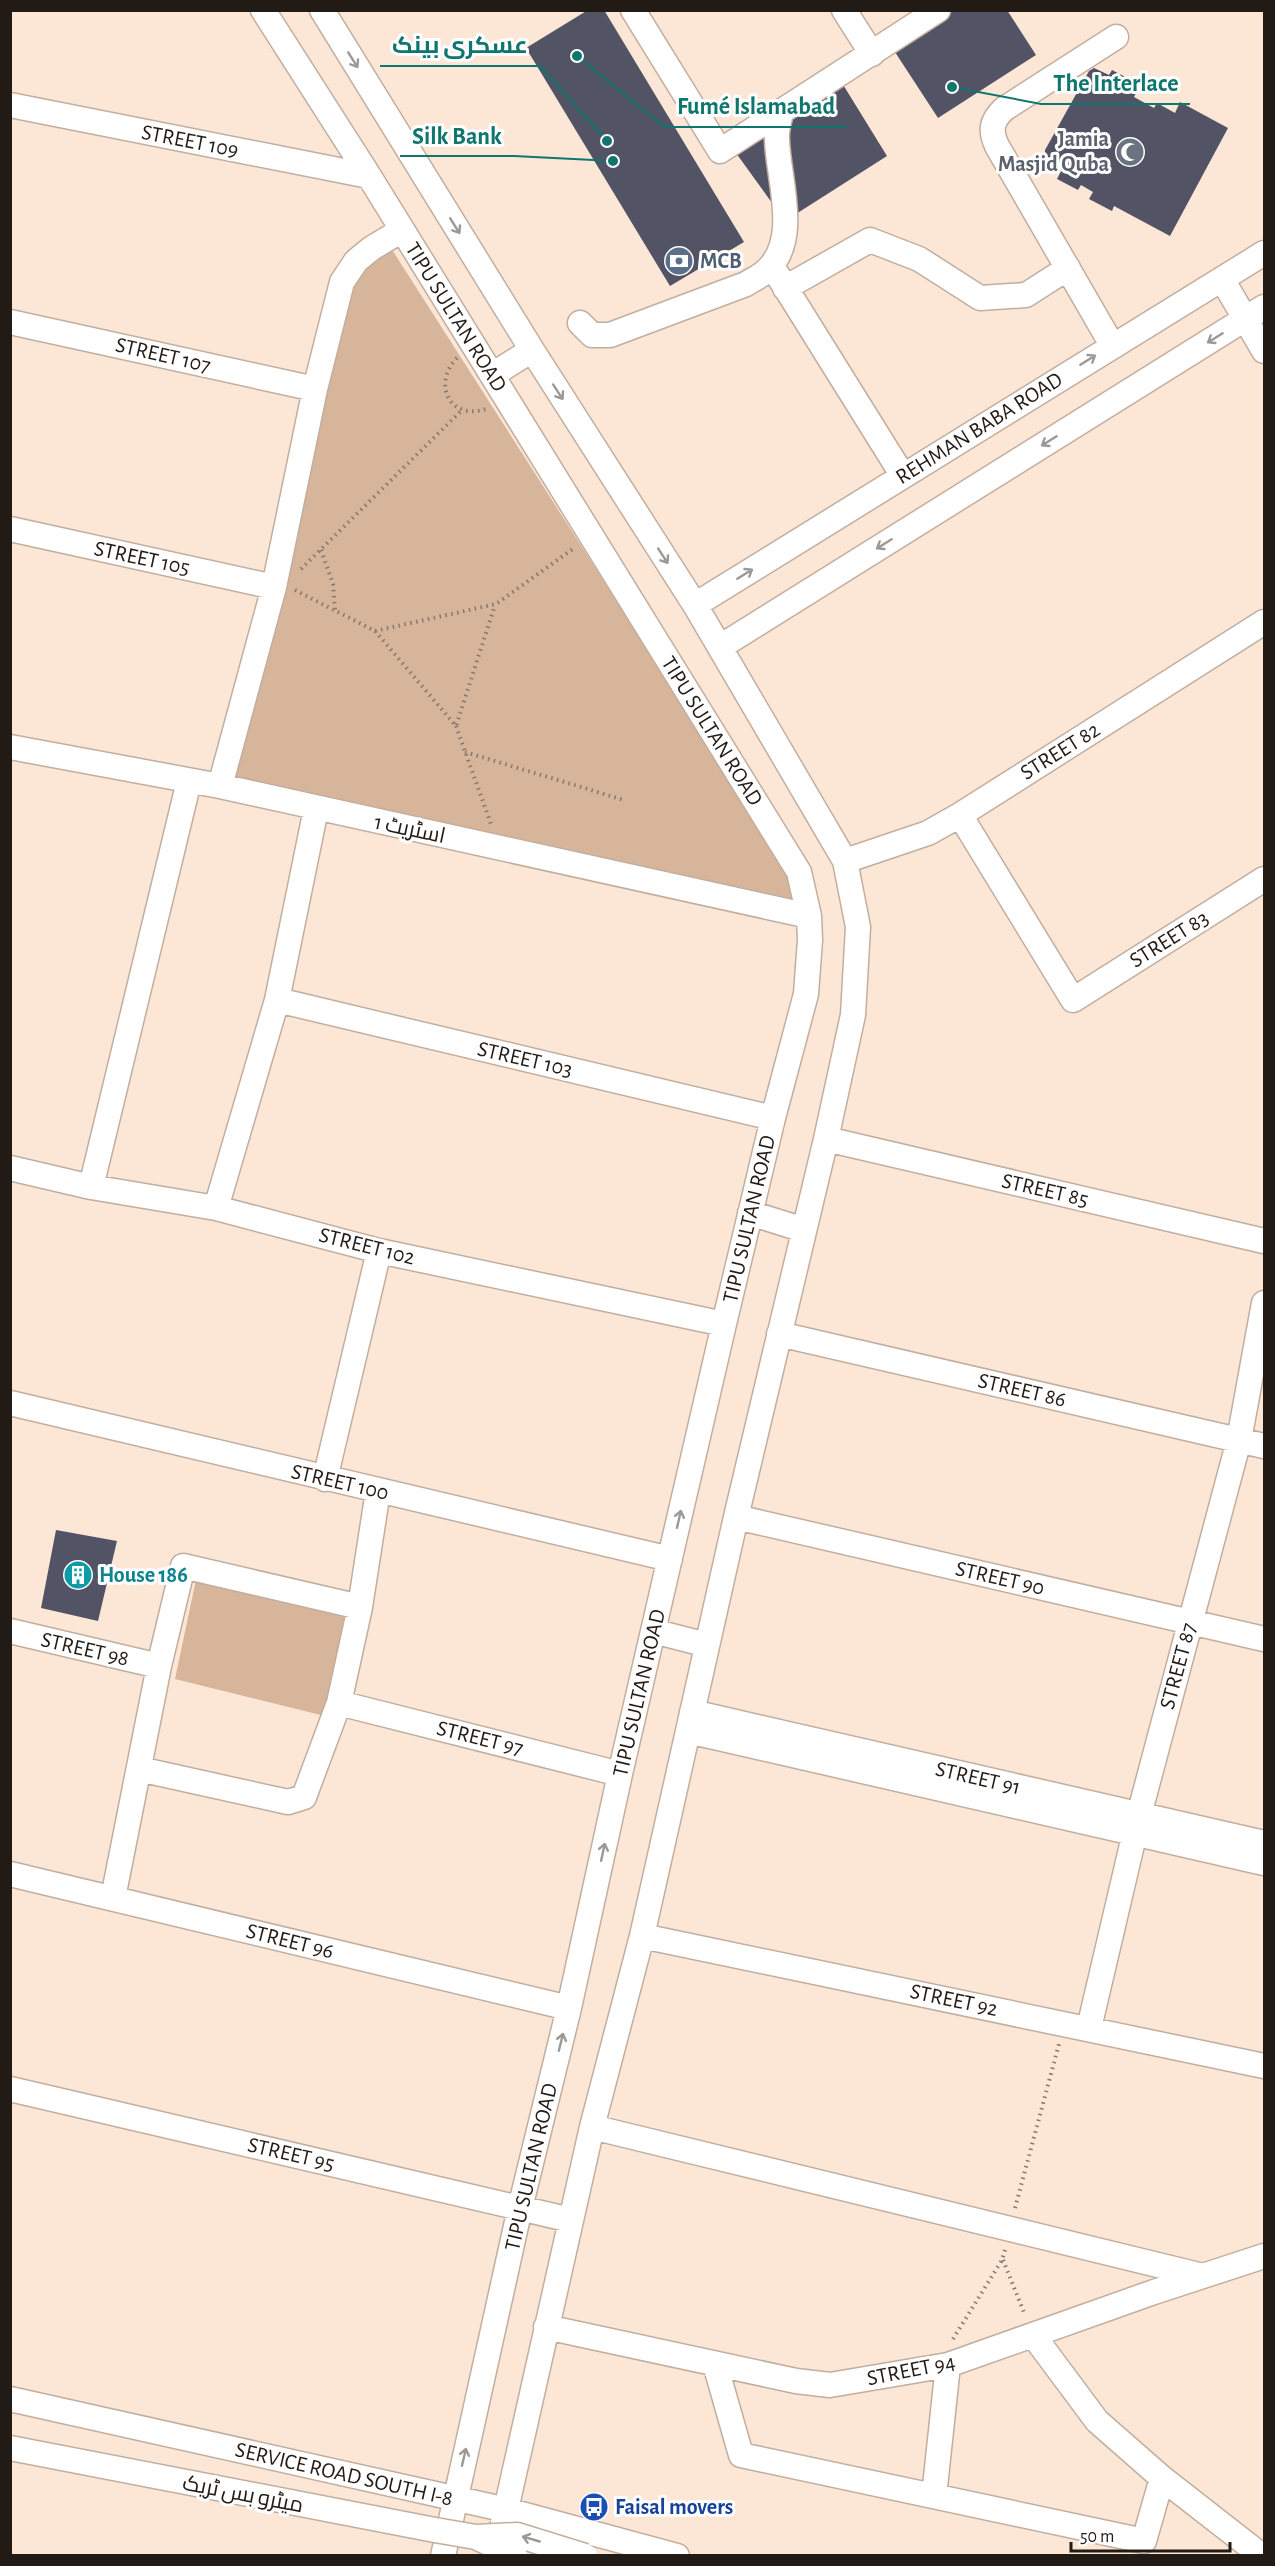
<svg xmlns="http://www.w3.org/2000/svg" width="1275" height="2566" viewBox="0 0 1275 2566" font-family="'Alegreya Sans',Cairo,sans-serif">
<rect width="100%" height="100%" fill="#fce7d7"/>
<!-- green -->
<path fill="#d6b59b" d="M 389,245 L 789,871 L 799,907 L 232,782 L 352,282 Z
M 198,1570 L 368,1611 L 345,1721 L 175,1679 Z"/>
<!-- building -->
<path fill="#535366" d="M 588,10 L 604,10 L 744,242 L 670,286 L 526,48 Z
M 953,10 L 1007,10 L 1036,55 L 938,118 L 893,49 Z
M 1094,68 L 1109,75 L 1112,70 L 1133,81 L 1132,89 L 1137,91 L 1134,97 L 1154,108 L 1157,103 L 1175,113 L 1180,102 L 1228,128 L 1170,236 L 1114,206 L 1112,211 L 1089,199 L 1093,192 L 1081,185 L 1078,190 L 1057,179 L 1063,167 L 1045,155 L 1045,150 L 1089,71 Z
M 842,83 L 887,156 L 785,221 L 736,153 Z
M 56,1530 L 117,1541 L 98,1621 L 41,1608 Z"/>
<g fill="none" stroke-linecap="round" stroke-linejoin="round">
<!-- minor casing -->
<g stroke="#c2ae9f" stroke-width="27">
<path id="minor" d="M 263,10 L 369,176 L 799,872 L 809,916 L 810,940 L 806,994 L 773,1118 L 724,1324 L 620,1774 L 569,2008 L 520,2208 L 443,2556
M 322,10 L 532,350 L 695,605 L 845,861 L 858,927 L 853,1015 L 826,1139 L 736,1517 L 642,1936 L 592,2127 L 496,2554
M 633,10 L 720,151 L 938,10
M 844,10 L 872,54
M 10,105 L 369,176
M 777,274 L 903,476
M 1222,279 L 1264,351
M 785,288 L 870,240 L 919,259 L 980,298 L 1026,295 L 1068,268
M 10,322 L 315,389
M 580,323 L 592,335 L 610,335 L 746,284 C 752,280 761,276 766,271 C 801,240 778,179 777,140 C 776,131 779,121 781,113
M 1112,345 L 997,146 C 990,131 991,121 1004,109 L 1116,37
M 492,375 L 532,350
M 10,529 L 274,587
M 695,605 L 1264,253
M 720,647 L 1264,307
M 10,747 L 220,786 L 809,916
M 220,786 L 274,587 L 315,389 L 342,282 L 356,261 L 372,248 L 402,230
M 960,815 L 1073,1000 L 1264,879
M 845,861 L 928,833 L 960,815 L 1264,622
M 277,1000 L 773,1118
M 826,1139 L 1264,1241
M 10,1168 L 91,1187 L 216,1208 L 379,1251 L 724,1324
M 91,1187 L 189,781
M 216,1208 L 277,1000 L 316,809
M 750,1213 L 804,1230
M 779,1334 L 1264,1446
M 10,1403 L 670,1559
M 325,1479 L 379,1251
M 736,1517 L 1264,1639
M 10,1631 L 159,1666
M 653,1631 L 707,1645
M 339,1703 L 620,1774
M 692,1712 L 1264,1843
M 688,1731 L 1264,1863
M 139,1769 L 288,1802 L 304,1797 L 339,1703 L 360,1607 L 378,1491
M 10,1874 L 569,2008
M 113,1898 L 159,1666 L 183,1566 L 360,1607
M 642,1936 L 1264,2066
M 1089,2028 L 1139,1815 L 1239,1440 L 1264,1303
M 10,2089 L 571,2220
M 592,2127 L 1203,2276
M 546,2327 L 796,2381 L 830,2385 L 948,2365 L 1154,2292 L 1264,2256
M 1033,2335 L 1097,2421 L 1162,2478 L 1262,2556
M 715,2364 L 741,2455 L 1144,2541 L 1162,2478
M 10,2399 L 507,2510 L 677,2556
M 934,2496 L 948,2365"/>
</g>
<!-- path -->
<path stroke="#86786e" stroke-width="4" stroke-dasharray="1.5 4.5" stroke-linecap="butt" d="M 457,358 C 432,383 449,421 486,409
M 321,550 L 333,584 L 335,610
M 301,569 L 461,411
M 295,590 L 375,631 L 496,604 L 574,548
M 375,631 L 456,726 L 495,605
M 456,726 L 491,824
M 465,752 L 624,800
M 1015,2208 L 1059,2044
M 1003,2260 L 1025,2315
M 953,2339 L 1002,2260 L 1005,2250"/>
<!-- minor -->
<use href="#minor" stroke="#fff" stroke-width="24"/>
<!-- minor-bridge casing -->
<g stroke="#c2ae9f" stroke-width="27" stroke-linecap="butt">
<path id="minor-bridge" d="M 10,2448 L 435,2530 L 476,2537 L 517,2535 L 585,2556
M 478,2538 L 515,2556"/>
</g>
<!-- minor-bridge -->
<use href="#minor-bridge" stroke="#fff" stroke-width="24"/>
</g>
<!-- one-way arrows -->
<defs><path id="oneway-shaft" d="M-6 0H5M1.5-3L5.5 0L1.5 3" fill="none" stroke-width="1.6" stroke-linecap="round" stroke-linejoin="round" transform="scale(1.5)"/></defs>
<g stroke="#9c9896">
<use href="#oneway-shaft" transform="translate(353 60) rotate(58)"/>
<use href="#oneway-shaft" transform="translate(455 226) rotate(58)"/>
<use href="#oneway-shaft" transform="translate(1215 338) rotate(148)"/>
<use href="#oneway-shaft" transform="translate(1088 360) rotate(-32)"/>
<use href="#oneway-shaft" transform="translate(558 392) rotate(57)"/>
<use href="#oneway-shaft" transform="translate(1049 441) rotate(148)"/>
<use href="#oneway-shaft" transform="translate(884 544) rotate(148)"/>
<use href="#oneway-shaft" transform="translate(663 556) rotate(57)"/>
<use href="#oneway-shaft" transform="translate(745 574) rotate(-32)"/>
<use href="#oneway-shaft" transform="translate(679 1519) rotate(-77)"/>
<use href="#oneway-shaft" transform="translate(603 1852) rotate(-78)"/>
<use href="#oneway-shaft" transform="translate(561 2042) rotate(-76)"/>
<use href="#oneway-shaft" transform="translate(464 2457) rotate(-77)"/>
<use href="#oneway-shaft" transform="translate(531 2539) rotate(-164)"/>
</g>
<!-- icons -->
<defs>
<g id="mosque-disc" transform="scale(1.5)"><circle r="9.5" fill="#6b7280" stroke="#fff"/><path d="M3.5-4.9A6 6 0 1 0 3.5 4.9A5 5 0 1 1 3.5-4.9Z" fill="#fff"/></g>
<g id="bank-disc" transform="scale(1.5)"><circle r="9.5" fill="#5c6f8a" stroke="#fff"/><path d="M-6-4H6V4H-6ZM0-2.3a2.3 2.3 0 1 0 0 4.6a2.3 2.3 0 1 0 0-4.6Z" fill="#fff"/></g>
<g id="building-disc" transform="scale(1.5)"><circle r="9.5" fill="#0f9aa8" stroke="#fff"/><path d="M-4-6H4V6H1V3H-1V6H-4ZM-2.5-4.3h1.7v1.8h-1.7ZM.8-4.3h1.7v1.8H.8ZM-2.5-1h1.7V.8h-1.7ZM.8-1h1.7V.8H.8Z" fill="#fff"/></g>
<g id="bus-disc" transform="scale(1.5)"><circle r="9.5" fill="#1a4fb4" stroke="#fff"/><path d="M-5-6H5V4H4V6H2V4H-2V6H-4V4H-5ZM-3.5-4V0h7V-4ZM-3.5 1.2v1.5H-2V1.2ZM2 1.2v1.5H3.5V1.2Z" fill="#fff"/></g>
</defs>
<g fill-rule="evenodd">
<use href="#mosque-disc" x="1130" y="152"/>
<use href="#bank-disc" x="679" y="261"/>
<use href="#building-disc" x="78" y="1575"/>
<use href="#bus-disc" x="594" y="2507"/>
</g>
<g text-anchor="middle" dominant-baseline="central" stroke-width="6" stroke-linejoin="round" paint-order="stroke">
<!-- worship labels -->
<g font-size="22" font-weight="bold" fill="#5b616d" stroke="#fff" text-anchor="end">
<text x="1109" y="139">Jamia<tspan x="1109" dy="25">Masjid Quba</tspan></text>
</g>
<!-- street labels -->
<g font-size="22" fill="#221a15" stroke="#fff">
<text transform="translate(190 141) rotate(11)">STREET 109</text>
<text transform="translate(456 317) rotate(58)">TIPU SULTAN ROAD</text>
<text transform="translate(163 355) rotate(13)">STREET 107</text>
<text transform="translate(979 428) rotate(-32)">REHMAN BABA ROAD</text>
<text transform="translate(142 558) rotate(12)">STREET 105</text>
<text transform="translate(712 731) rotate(58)">TIPU SULTAN ROAD</text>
<text transform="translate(1060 751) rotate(-32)">STREET 82</text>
<text transform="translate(410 829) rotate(12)">اسٹریٹ 1</text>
<text transform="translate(1169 939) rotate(-32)">STREET 83</text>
<text transform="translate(525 1059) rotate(13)">STREET 103</text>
<text transform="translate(1045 1190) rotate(13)">STREET 85</text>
<text transform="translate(749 1219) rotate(-77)">TIPU SULTAN ROAD</text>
<text transform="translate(367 1246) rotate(14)">STREET 102</text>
<text transform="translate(1022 1390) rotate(13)">STREET 86</text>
<text transform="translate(340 1482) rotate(13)">STREET 100</text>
<text transform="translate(1000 1578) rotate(13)">STREET 90</text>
<text transform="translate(85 1649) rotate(13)">STREET 98</text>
<text transform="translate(1178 1666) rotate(-75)">STREET 87</text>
<text transform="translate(639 1693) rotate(-77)">TIPU SULTAN ROAD</text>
<text transform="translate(480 1738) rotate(14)">STREET 97</text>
<text transform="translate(978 1778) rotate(13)">STREET 91</text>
<text transform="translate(290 1941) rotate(14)">STREET 96</text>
<text transform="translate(954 2000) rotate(12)">STREET 92</text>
<text transform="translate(291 2154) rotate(13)">STREET 95</text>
<text transform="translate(531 2167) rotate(-77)">TIPU SULTAN ROAD</text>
<text transform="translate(911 2370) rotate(-11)">STREET 94</text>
<text transform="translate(344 2474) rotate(13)">SERVICE ROAD SOUTH I-8</text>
<text transform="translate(243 2494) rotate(11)">میٹرو بس ٹریک</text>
</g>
<!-- service labels -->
<g font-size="22" font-weight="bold" fill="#4e5e75" stroke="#fff" text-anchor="start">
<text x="700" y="261">MCB</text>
</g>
<!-- culture labels -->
<g font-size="22" font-weight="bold" fill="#0d838f" stroke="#fff" text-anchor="start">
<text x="99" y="1575">House 186</text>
</g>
<!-- transit labels -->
<g font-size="22" font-weight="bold" fill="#164399" stroke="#fff" text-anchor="start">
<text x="615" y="2507">Faisal movers</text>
</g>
</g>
<!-- callouts -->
<path fill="none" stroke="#0f766e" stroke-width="2" d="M607 141L540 66H380M952 87L1041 104H1190M577 56L665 127H847M613 161L514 156H400"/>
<g fill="#0f766e" stroke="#fff" stroke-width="2">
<circle cx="607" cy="141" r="6"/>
<circle cx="952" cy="87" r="6"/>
<circle cx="577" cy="56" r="6"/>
<circle cx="613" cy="161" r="6"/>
</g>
<g font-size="24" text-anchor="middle" font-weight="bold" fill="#0f766e" stroke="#fff" stroke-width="6" stroke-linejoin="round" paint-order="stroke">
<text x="460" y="53">عسکری بینک</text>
<text x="1116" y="91">The Interlace</text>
<text x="756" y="114">Fumé Islamabad</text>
<text x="457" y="144">Silk Bank</text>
</g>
<!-- border -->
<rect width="1275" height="2566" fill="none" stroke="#221a15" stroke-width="24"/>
<!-- scale -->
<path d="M1071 2542v9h159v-9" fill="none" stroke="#221a15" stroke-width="3"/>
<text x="1080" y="2542" font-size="18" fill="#221a15" stroke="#ffffff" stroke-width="4.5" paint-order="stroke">50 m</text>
</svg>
